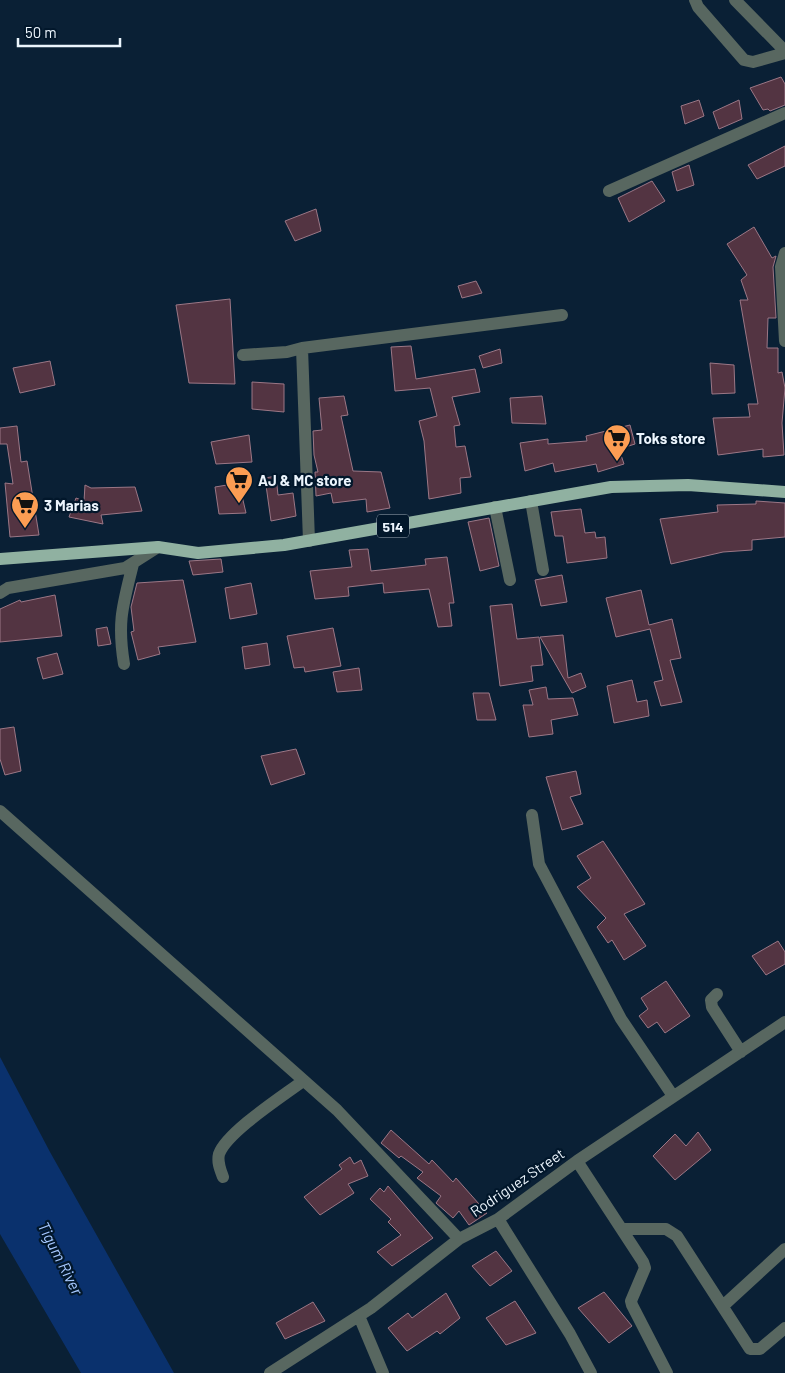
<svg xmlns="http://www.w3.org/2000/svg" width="785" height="1373" viewBox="0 0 785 1373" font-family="Barlow,sans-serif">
<rect width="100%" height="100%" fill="#0a2035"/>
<!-- water -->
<path fill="#0a316d" d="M 0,1057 L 50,1152 L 174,1373 L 81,1373 L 0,1234 Z"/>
<!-- building -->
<path fill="#533442" stroke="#9b7786" d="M 781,77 L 785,84 L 785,105 L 770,111 L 768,109 L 763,110 L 750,88 Z
M 699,100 L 704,116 L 685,124 L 681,106 Z
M 739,100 L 742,119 L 719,129 L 713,112 Z
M 785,146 L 785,166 L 757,179 L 748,165 Z
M 689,165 L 694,185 L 677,191 L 672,172 Z
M 652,181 L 665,201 L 629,222 L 618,198 Z
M 316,209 L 321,231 L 295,241 L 285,221 Z
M 754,227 L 772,258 L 776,256 L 773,267 L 776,318 L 768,318 L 767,348 L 778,348 L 778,373 L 782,372 L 785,388 L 782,423 L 784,455 L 763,457 L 763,449 L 718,455 L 713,418 L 750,417 L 748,404 L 758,404 L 740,300 L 748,300 L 741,280 L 747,275 L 727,244 Z
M 476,281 L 482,293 L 462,298 L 458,286 Z
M 230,299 L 235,384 L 189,383 L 176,305 Z
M 411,346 L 416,379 L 475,369 L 480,392 L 452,397 L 460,425 L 454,426 L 456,447 L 465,446 L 471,477 L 460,478 L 461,493 L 429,499 L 424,441 L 419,421 L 437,416 L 430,388 L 395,391 L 391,347 Z
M 500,349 L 502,363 L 483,368 L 479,356 Z
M 50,361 L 55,385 L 20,393 L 13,368 Z
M 710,363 L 734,365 L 735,393 L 712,394 Z
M 252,382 L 284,384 L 284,412 L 252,409 Z
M 344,396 L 348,415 L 341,416 L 353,471 L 381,472 L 390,508 L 367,512 L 366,499 L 333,503 L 331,493 L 316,496 L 315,472 L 318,472 L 314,455 L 313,431 L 322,430 L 319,398 Z
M 542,396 L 546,424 L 512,423 L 510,398 Z
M 630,425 L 635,444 L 619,449 L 624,464 L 598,472 L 596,464 L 555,472 L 553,463 L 525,471 L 520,443 L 548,439 L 548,444 L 587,441 L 586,436 Z
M 17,426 L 21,462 L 27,461 L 39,535 L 10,537 L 5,483 L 13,484 L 7,444 L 0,444 L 0,428 Z
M 249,435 L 252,462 L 216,464 L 211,442 Z
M 276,476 L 278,495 L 293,493 L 296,516 L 271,521 L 265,478 Z
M 239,483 L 246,513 L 219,514 L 215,487 Z
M 85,485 L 91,488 L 135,487 L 142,511 L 101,515 L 103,524 L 69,517 L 76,498 L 84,501 Z
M 756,501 L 785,503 L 785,537 L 752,540 L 752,550 L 723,552 L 671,564 L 660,519 L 718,512 L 717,505 L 756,504 Z
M 581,509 L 585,533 L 595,532 L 596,538 L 605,537 L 607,558 L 567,563 L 563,536 L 555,536 L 551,512 Z
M 489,518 L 499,566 L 480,571 L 468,522 Z
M 368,549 L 371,571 L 426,565 L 425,559 L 447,557 L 454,603 L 449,603 L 452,626 L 438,627 L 429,589 L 384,593 L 383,583 L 348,587 L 349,596 L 315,599 L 310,571 L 352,567 L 349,550 Z
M 221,559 L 223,572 L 193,575 L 189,561 Z
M 562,575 L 567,602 L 541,606 L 535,580 Z
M 183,580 L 196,642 L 158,647 L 160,654 L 138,660 L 131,632 L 134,631 L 131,607 L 137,583 Z
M 251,583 L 257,614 L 230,619 L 225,588 Z
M 641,590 L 649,625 L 672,619 L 681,658 L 670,660 L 682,702 L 661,706 L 654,682 L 663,680 L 650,629 L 616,637 L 606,598 Z
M 55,595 L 62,636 L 0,642 L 0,609 L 20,600 L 21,602 Z
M 512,604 L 517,639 L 539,637 L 543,665 L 531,666 L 533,681 L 500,686 L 490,606 Z
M 107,627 L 111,644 L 98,646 L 96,629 Z
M 333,628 L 341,666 L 305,672 L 304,667 L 294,668 L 287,636 Z
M 563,635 L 568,678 L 581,673 L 586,687 L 572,693 L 540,637 Z
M 267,643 L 270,665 L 245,669 L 242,647 Z
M 57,653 L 63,674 L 43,679 L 37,658 Z
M 359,668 L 362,690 L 337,692 L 333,672 Z
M 632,680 L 637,702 L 647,700 L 649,716 L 614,723 L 607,686 Z
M 546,687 L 548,699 L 573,698 L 578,715 L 551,720 L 553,734 L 529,737 L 523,705 L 533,705 L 529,690 Z
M 473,693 L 489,693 L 496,720 L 477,720 Z
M 14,727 L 21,771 L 5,775 L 0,759 L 0,729 Z
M 296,749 L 305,774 L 271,785 L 261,756 Z
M 576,771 L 581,794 L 570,797 L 583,824 L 562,830 L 546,777 Z
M 603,841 L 645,904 L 624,914 L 646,946 L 624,960 L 612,940 L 608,943 L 597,927 L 606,918 L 577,887 L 591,878 L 577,856 Z
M 778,941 L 785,952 L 785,964 L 766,975 L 752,956 Z
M 666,981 L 690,1016 L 665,1033 L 657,1022 L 648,1028 L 639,1016 L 648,1009 L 641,998 Z
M 391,1130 L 429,1164 L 432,1160 L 453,1182 L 456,1178 L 487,1213 L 469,1225 L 459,1211 L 453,1218 L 436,1203 L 441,1196 L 417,1178 L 423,1172 L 401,1156 L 399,1158 L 381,1143 Z
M 698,1132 L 711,1150 L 675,1180 L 653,1156 L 675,1134 L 686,1146 Z
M 350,1157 L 354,1164 L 361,1160 L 368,1176 L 348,1184 L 354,1193 L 320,1215 L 304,1197 L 342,1169 L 339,1165 Z
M 388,1186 L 433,1238 L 392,1266 L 377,1252 L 401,1235 L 388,1222 L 391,1219 L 370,1199 L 380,1188 L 384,1192 Z
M 496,1251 L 512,1271 L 490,1286 L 472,1266 Z
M 604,1292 L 632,1326 L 609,1343 L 578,1308 Z
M 446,1293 L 460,1318 L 440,1334 L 437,1331 L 407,1351 L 388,1328 L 408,1313 L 412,1318 Z
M 515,1301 L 536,1333 L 506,1345 L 486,1318 Z
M 313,1302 L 325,1321 L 285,1339 L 276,1323 Z"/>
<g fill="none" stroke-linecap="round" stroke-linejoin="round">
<!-- minor -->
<path stroke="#586760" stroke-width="12" d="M 695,0 L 698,7 L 744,60 L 753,62 L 785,53
M 735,0 L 785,51
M 609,191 L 785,113
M 785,253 L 781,267 L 785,341
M 302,348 L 562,315
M 243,355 L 287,352 L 302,348 L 309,541
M 531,501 L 543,570
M 495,507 L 510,580
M 0,593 L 8,588 L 125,568 L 158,547
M 124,664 C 117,621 123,605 133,564
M 0,811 L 337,1110 L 459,1239
M 532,815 L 539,864 L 621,1019 L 673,1096
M 717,994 L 711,1000 L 712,1007 L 741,1052
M 577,1161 L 643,1262 L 645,1268 L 631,1301 L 632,1305 L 667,1373
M 223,1177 C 220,1169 217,1162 219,1154 C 227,1132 283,1096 303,1081
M 498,1219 L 570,1334 L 591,1373
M 623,1229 L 666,1229 L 677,1236 L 750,1349 L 760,1349 L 785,1328
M 724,1305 L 785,1249
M 359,1316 L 383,1373
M 270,1373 L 371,1308 L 459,1239 L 498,1219 L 577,1161 L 785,1022"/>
<!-- major -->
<path stroke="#90b1a1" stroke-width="12" d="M 0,559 L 158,547 L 198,553 L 284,545 L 611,487 L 688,485 L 785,492"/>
</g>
<!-- icons -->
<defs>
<g id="supermarket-pin" transform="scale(1.4375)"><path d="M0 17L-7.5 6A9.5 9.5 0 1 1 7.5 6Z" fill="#fc9d53" stroke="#02172b"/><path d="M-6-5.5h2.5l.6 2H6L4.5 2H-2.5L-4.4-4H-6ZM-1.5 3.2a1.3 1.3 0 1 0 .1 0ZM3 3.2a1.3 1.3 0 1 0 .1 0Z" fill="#111"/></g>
</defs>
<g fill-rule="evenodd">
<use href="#supermarket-pin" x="617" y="438"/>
<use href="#supermarket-pin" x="239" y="480"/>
<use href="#supermarket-pin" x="25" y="505"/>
</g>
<g text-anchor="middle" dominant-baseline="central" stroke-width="4.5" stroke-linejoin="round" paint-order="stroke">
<!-- shield labels -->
<rect fill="#02172b" stroke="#a6b2be" stroke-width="1" x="377" y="514.5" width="32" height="23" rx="4"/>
<g font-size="14" font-weight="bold" fill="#ecf5fd">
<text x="393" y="526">514</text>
</g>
<!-- poi labels -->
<g font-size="15" font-weight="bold" fill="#ecf5fd" stroke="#02172b" text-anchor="start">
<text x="636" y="438">Toks store</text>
<text x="258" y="480">AJ &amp; MC store</text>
<text x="44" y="505">3 Marias</text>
</g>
<!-- street labels -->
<g font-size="15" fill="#ecf5fd" stroke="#02172b">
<text transform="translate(517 1182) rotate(-34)">Rodriguez Street</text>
</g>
<!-- water labels -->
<g font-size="16" font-style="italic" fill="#a6c8ff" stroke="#02172b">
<text transform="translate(61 1258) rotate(63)">Tigum River</text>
</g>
</g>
<!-- scale -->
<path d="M18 38v8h102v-8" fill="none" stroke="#ecf5fd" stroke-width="2.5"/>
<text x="25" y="38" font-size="15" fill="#ecf5fd" stroke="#02172b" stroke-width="4" paint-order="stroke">50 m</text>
</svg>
